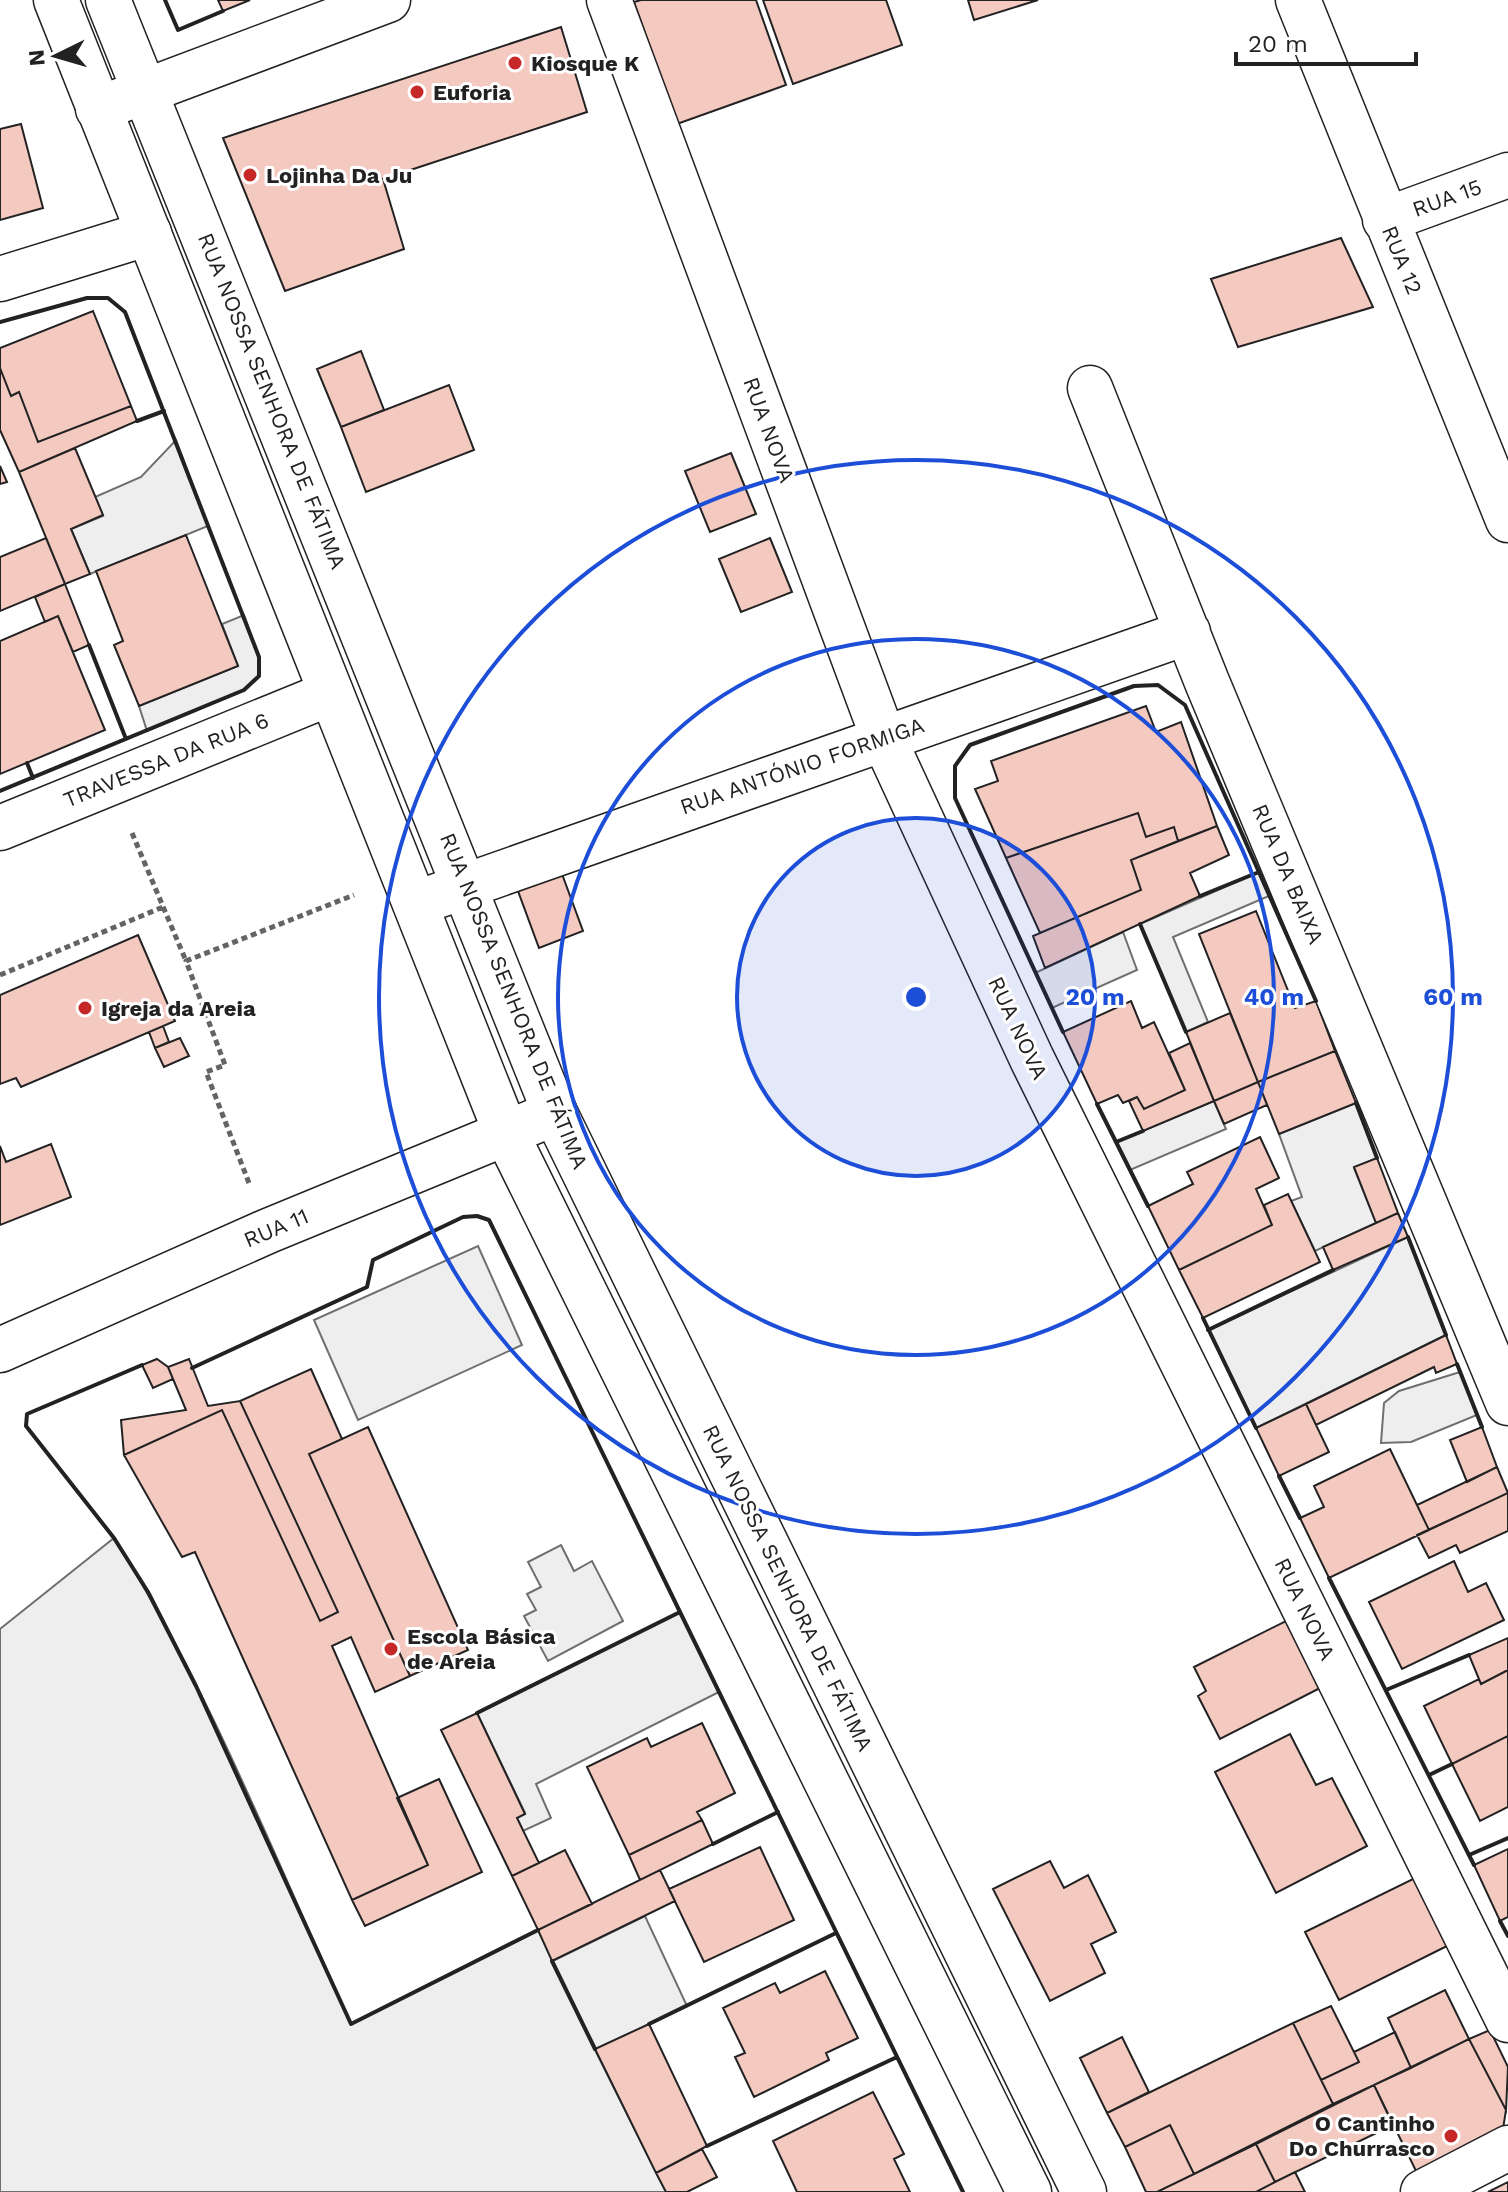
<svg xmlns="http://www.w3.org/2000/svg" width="1508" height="2192" viewBox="0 0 1508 2192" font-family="'Work Sans',sans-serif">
<rect width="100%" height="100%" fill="#fff"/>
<!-- green -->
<path fill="#eee" stroke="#6f6f6f" stroke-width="2" d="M 176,440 L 208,526 L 90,574 L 71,529 L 103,516 L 95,497 L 141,477 Z
M 244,615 L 259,657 L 259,676 L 244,690 L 147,731 L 139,706 L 238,666 L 222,624 Z
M 1259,872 L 1269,896 L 1173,937 L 1208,1022 L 1186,1032 L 1140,924 Z
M 1123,932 L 1137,970 L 1052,1008 L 1035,973 Z
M 1214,1101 L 1226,1129 L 1130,1170 L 1116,1142 Z
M 1356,1103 L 1377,1158 L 1354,1168 L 1376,1223 L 1315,1251 L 1291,1201 L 1302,1197 L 1279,1134 Z
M 1408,1237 L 1446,1335 L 1256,1428 L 1208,1330 Z
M 478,1246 L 522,1345 L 358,1420 L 314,1320 Z
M 1460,1372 L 1477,1415 L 1411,1442 L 1381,1443 L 1384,1403 L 1399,1391 Z
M 114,1538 C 210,1690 276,1861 351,2024 L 538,1930 L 553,1961 L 645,1916 L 687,2006 L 595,2050 L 666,2192 L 0,2192 L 0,1629 Z
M 561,1545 L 574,1571 L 592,1561 L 623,1621 L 548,1661 L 524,1616 L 536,1610 L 527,1594 L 541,1587 L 528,1562 Z
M 680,1612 L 719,1692 L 536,1784 L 551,1818 L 523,1831 L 517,1818 L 525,1813 L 477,1713 Z"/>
<!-- building -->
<path fill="#f3c9c0" stroke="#222" stroke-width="2" d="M 218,0 L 250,0 L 223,11 Z
M 641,0 L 756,0 L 786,85 L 677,124 L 634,2 Z
M 763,0 L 886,0 L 902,45 L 793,84 Z
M 968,0 L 1038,0 L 974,20 Z
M 561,27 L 587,112 L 383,179 L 404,249 L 285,291 L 223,138 Z
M 21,124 L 43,208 L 0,220 L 0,129 Z
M 1341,238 L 1373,307 L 1238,347 L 1211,279 Z
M 93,311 L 131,406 L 38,442 L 19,392 L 11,396 L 0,368 L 0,348 Z
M 361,351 L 384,410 L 341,427 L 317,369 Z
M 0,368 L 11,396 L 19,392 L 38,442 L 131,406 L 137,421 L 19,472 L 0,430 Z
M 449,385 L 474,450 L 366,492 L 341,427 Z
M 75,448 L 103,515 L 71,529 L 90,574 L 65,584 L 19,472 Z
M 731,453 L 756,514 L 710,532 L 685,471 Z
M 0,466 L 7,482 L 0,484 Z
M 186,535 L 238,666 L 139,706 L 114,645 L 123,641 L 96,571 Z
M 46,538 L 65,584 L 0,611 L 0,557 Z
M 770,538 L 792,592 L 741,612 L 719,559 Z
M 65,584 L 89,645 L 73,652 L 58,616 L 45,622 L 35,597 Z
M 58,616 L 105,730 L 0,774 L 0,641 Z
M 1146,706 L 1156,732 L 1181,722 L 1217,826 L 1178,841 L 1174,827 L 1146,837 L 1138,813 L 1006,858 L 975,789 L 998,781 L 991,761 Z
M 1138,813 L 1146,837 L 1174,827 L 1178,841 L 1131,860 L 1141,890 L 1040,933 L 1006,858 Z
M 1217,826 L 1229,855 L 1190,873 L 1200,896 L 1045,968 L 1033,936 L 1141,890 L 1131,860 Z
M 562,874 L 583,931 L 539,948 L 518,891 Z
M 1256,911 L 1295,1008 L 1316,1001 L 1335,1051 L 1258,1082 L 1199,934 Z
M 138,935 L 175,1021 L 21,1087 L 16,1078 L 0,1084 L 0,995 Z
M 1131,1001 L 1142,1028 L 1154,1022 L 1185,1090 L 1144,1109 L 1137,1097 L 1123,1103 L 1118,1095 L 1097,1104 L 1063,1032 Z
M 1230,1013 L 1258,1082 L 1214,1101 L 1186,1032 Z
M 163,1026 L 169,1042 L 155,1048 L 149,1032 Z
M 180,1038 L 189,1056 L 164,1067 L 155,1048 Z
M 1190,1043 L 1214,1101 L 1143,1131 L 1129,1101 L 1137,1097 L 1144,1109 L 1185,1090 L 1169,1053 Z
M 1335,1051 L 1356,1103 L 1279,1134 L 1258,1082 Z
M 1258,1082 L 1267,1105 L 1224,1124 L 1214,1101 Z
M 1260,1137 L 1279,1178 L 1256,1189 L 1272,1225 L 1179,1270 L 1148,1206 L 1193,1184 L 1187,1172 Z
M 51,1144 L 71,1197 L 0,1225 L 0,1146 L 6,1162 Z
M 1377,1158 L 1398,1213 L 1376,1223 L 1354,1167 Z
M 1288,1194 L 1320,1262 L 1203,1318 L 1179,1270 L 1272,1225 L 1264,1205 Z
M 1398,1213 L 1408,1237 L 1333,1270 L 1323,1247 Z
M 1446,1335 L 1457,1364 L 1436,1373 L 1434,1367 L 1316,1425 L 1306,1404 Z
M 157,1359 L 168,1367 L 173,1379 L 153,1388 L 142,1365 Z
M 189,1359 L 208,1406 L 240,1401 L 338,1612 L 320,1621 L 222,1410 L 124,1455 L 121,1420 L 186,1410 L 168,1367 Z
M 311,1369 L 342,1439 L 309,1454 L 410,1676 L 375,1692 L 351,1637 L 332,1646 L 428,1865 L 352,1900 L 195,1552 L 182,1557 L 124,1455 L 222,1410 L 320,1621 L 338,1612 L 240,1401 Z
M 1306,1404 L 1329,1452 L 1279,1476 L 1256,1428 Z
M 368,1427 L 468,1650 L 410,1676 L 309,1454 Z
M 1482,1427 L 1497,1467 L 1467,1482 L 1450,1440 Z
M 1390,1449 L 1429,1530 L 1329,1578 L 1300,1518 L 1324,1507 L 1314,1486 Z
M 1497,1467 L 1508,1493 L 1429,1530 L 1417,1505 Z
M 1508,1493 L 1508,1531 L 1460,1553 L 1456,1545 L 1429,1558 L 1417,1535 Z
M 1454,1561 L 1468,1592 L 1486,1583 L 1504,1620 L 1402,1669 L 1369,1602 Z
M 1288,1620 L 1322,1687 L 1220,1739 L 1198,1696 L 1206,1691 L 1194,1667 Z
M 1508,1638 L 1508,1670 L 1481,1684 L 1469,1655 Z
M 1508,1670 L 1508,1736 L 1452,1764 L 1424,1706 L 1479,1679 L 1481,1684 Z
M 477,1713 L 525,1814 L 517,1818 L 539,1863 L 512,1876 L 441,1730 Z
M 702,1723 L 735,1793 L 697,1812 L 702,1820 L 629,1855 L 587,1767 L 647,1738 L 651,1747 Z
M 1290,1734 L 1316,1785 L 1332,1778 L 1367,1846 L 1276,1893 L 1215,1772 Z
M 1508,1736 L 1508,1807 L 1480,1821 L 1452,1764 Z
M 439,1779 L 482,1872 L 365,1926 L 352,1900 L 428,1865 L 397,1798 Z
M 702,1820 L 713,1844 L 640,1880 L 629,1855 Z
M 760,1847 L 794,1920 L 704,1962 L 669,1889 Z
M 1508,1849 L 1508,1917 L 1500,1921 L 1474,1865 Z
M 565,1850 L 592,1904 L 538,1930 L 512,1876 Z
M 1050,1861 L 1064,1888 L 1088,1875 L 1116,1932 L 1091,1944 L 1105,1973 L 1050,2001 L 993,1889 Z
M 660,1870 L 675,1901 L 552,1961 L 538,1930 Z
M 1415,1878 L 1449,1945 L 1339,2000 L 1305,1932 Z
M 825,1971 L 858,2038 L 826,2053 L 829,2060 L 754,2097 L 735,2057 L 745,2053 L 723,2008 L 775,1983 L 780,1993 Z
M 1445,1990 L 1469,2039 L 1411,2068 L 1388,2018 Z
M 1331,2006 L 1359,2062 L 1321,2080 L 1293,2023 Z
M 1293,2023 L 1333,2104 L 1194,2174 L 1170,2125 L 1125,2147 L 1107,2113 Z
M 649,2024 L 707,2146 L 656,2173 L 595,2049 Z
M 1490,2030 L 1508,2067 L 1506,2110 L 1469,2039 Z
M 1395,2032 L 1411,2068 L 1333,2104 L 1321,2080 L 1359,2062 L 1354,2052 Z
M 1122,2037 L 1149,2092 L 1107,2113 L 1080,2058 Z
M 1469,2039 L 1506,2110 L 1503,2129 L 1417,2173 L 1374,2085 Z
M 1374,2085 L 1393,2125 L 1275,2182 L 1256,2144 Z
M 873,2092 L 904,2154 L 894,2159 L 910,2192 L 797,2192 L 773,2141 Z
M 1170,2125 L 1194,2174 L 1157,2192 L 1146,2192 L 1125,2147 Z
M 1256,2144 L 1275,2182 L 1256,2192 L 1157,2192 Z
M 702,2149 L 717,2177 L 687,2192 L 666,2192 L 656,2173 Z
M 1295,2172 L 1305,2192 L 1256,2192 L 1275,2182 Z
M 1508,2182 L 1508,2192 L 1488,2192 Z"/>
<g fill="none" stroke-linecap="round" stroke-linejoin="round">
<!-- minor casing -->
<g stroke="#222" stroke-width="47">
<path id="minor" d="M 609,0 L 883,737 L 1032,1059 L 1508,2020
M 1298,0 L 1508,520
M 98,109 L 388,0
M 1385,220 L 1508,175
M 0,279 L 149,233
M 1090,388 L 1207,682 L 1508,1403
M 0,828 L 331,693
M 417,903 L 1188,632
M 0,1350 L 268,1231 L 555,1113
M 1423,2192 L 1508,2148"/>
</g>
<!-- tertiary casing -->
<g stroke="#222" stroke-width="47">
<path id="tertiary" d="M 56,0 L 506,1133 L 1029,2192
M 108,0 L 555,1113 L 1084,2192"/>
</g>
<!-- path -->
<path stroke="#646464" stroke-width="5" stroke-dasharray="6 4" stroke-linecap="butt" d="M 132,833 L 186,961
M 0,975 L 163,907
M 249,1183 L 206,1072 L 225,1065 L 186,961 L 354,895"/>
<!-- minor -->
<use href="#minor" stroke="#fff" stroke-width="44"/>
<!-- tertiary -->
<use href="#tertiary" stroke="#fff" stroke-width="44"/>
<!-- wall -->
<path stroke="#222" stroke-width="4" d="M 165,0 L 178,30 L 223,11
M 0,322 L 87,298 L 108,298 L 125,312 L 259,657 L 259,676 L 244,690 L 0,791
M 137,421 L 164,411
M 89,645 L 126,739
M 27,763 L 33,778
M 1200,896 L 1259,872
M 1140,924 L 1186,1032
M 1063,1032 L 955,798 L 955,766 L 970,745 L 1134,686 L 1158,685 L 1185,705 L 1316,1001
M 1356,1103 L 1377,1158
M 1097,1104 L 1148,1206
M 1116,1142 L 1143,1131
M 1408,1237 L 1446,1335
M 1203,1318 L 1256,1428
M 1208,1330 L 1333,1270
M 1457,1364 L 1482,1427
M 142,1365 L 27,1414 L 26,1426 L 114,1538 L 148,1592 L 196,1686 L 351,2024 L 538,1930
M 192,1368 L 367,1287 L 373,1260 L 463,1217 L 477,1216 L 489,1220 L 680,1612 L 477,1713
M 1279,1476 L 1300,1518
M 1329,1578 L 1474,1865
M 680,1612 L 963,2192
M 1386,1690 L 1469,1655
M 1429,1775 L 1452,1764
M 713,1844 L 778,1812
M 1469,1855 L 1508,1838
M 1500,1921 L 1508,1936
M 552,1961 L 595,2049
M 649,2024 L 836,1933
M 707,2146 L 897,2057"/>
</g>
<!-- distance rings -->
<circle cx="916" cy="997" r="179" fill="#1d4ed8" fill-opacity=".12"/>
<g fill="none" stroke="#1d4ed8" stroke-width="4">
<circle cx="916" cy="997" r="179"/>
<circle cx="916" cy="997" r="358"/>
<circle cx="916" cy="997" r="537"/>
</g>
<!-- markers -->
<g fill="#c62828" stroke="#fff" stroke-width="3">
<circle cx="515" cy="63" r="8"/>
<circle cx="417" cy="92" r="8"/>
<circle cx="250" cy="175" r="8"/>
<circle cx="85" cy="1008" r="8"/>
<circle cx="391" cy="1649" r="8"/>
<circle cx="1451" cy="2136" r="8"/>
</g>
<g text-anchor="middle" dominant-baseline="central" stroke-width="6" stroke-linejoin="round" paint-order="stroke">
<!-- poi labels -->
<g font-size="22" font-weight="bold" fill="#222" stroke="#fff" text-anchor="start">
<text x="531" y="63">Kiosque K</text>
<text x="433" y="92">Euforia</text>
<text x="266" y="175">Lojinha Da Ju</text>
<text x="101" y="1008">Igreja da Areia</text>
<text x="407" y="1636">Escola Básica<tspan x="407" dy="25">de Areia</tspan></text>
<text x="1435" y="2123" text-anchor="end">O Cantinho<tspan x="1435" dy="25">Do Churrasco</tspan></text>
</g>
<!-- street labels -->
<g font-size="22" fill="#222" stroke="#fff">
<text transform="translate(1447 198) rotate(-20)">RUA 15</text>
<text transform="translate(1402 260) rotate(68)">RUA 12</text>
<text transform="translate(272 401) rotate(68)">RUA NOSSA SENHORA DE FÁTIMA</text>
<text transform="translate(769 430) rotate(70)">RUA NOVA</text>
<text transform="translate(166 760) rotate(-22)">TRAVESSA DA RUA 6</text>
<text transform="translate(802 766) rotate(-19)">RUA ANTÓNIO FORMIGA</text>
<text transform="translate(1288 874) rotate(67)">RUA DA BAIXA</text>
<text transform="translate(514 1001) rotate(68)">RUA NOSSA SENHORA DE FÁTIMA</text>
<text transform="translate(1018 1028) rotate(65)">RUA NOVA</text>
<text transform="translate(276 1228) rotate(-23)">RUA 11</text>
<text transform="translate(788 1588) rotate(64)">RUA NOSSA SENHORA DE FÁTIMA</text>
<text transform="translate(1305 1609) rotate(64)">RUA NOVA</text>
</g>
</g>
<circle cx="916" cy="997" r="12" fill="#1d4ed8" stroke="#fff" stroke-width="4"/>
<g font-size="24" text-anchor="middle" font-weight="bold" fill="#1d4ed8" stroke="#fff" stroke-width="6" stroke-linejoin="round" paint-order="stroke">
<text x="1095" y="1005">20 m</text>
<text x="1274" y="1005">40 m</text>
<text x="1453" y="1005">60 m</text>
</g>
<!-- north arrow -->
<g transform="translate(56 56) rotate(265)" stroke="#ffffff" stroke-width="6" paint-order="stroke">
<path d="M0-6L14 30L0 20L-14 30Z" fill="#222222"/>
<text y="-12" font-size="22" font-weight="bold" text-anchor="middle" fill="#222222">N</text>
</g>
<!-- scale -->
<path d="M1236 52v12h180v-12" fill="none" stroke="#222222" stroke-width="4"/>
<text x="1248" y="52" font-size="24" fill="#222222" stroke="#ffffff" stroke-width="6" paint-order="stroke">20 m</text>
</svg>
